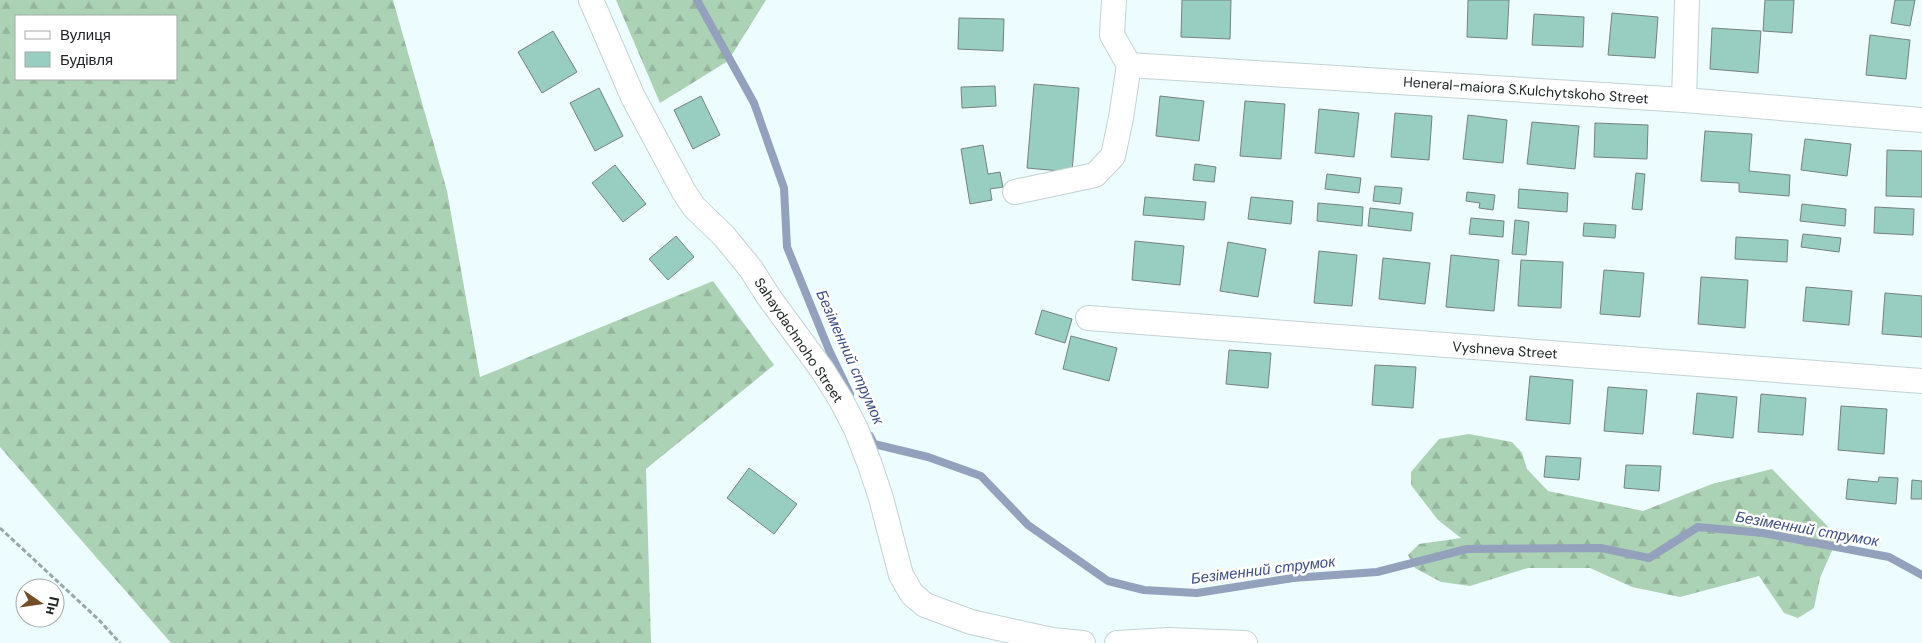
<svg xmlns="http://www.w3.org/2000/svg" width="1922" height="643" viewBox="0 0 1922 643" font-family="'DM Sans',sans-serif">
<defs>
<pattern id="forest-firs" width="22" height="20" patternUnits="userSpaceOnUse" patternTransform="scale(1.25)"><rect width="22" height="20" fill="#acd2b5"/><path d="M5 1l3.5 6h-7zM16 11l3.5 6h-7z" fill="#94b49c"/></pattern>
</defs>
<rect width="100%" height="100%" fill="#edfcff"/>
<!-- forest -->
<path fill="url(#forest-firs)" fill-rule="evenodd" d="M 0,0 L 393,0 L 447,191 L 480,377 L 713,281 L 774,365 L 646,469 L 651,643 L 171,643 L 0,447 ZM 176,16 L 176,79 L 16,79 L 16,16 Z
M 616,0 L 766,0 L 728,61 L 660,103 Z
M 1469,434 L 1512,442 L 1522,453 L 1527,469 L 1548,491 L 1643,511 L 1712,484 L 1772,469 L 1838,537 L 1820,578 L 1814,608 L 1798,618 L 1784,613 L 1759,576 L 1680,597 L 1632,587 L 1590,568 L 1528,568 L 1470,586 L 1441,582 L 1415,568 L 1408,555 L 1419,544 L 1461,538 L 1438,520 L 1411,485 L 1411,472 L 1439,439 Z"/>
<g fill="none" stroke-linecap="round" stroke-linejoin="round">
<!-- stream -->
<path stroke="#94a1bc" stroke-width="8" d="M 697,0 L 754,103 L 784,188 L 787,247 L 829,350 L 850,394
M 870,436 L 874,444 L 928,457 L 981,476 L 1028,525 L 1108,581 L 1144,590 L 1197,593 L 1293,578 L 1377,572 L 1467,549 L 1601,548 L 1649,558 L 1698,527 L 1763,533 L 1889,557 L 1922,575"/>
</g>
<!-- building -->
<path fill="#98cdc2" stroke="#75827f" d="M 1182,0 L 1231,0 L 1230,39 L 1181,37 Z
M 1468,0 L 1509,0 L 1507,39 L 1467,37 Z
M 1765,0 L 1794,0 L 1792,33 L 1763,31 Z
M 1895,0 L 1915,0 L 1910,26 L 1891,23 Z
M 1612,13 L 1658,17 L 1655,58 L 1608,55 Z
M 1534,14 L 1584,17 L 1583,47 L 1532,45 Z
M 959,18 L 1004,19 L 1003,51 L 958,49 Z
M 1712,28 L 1761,31 L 1758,73 L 1710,69 Z
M 553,31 L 577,72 L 542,93 L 518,52 Z
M 1870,35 L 1910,40 L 1906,79 L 1866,75 Z
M 1034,84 L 1079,88 L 1072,172 L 1027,168 Z
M 995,86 L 996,106 L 962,108 L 961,87 Z
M 599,88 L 623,136 L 595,151 L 570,103 Z
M 701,96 L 720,135 L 693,149 L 674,110 Z
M 1160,96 L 1204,101 L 1199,141 L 1156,136 Z
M 1245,101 L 1285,104 L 1281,159 L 1240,156 Z
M 1319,109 L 1359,113 L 1354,157 L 1315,153 Z
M 1395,113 L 1432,116 L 1429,160 L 1391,157 Z
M 1468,115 L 1507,120 L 1503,163 L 1463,159 Z
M 1532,122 L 1579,126 L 1575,169 L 1527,164 Z
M 1595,123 L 1648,125 L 1647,159 L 1594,157 Z
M 1705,131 L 1752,134 L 1749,171 L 1790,175 L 1789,196 L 1739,192 L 1739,183 L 1701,181 Z
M 1805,139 L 1851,144 L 1847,176 L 1801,170 Z
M 983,145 L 988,174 L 1000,172 L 1003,187 L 990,189 L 992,200 L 970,204 L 961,149 Z
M 1887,150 L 1922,151 L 1922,197 L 1886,196 Z
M 1195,164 L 1216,167 L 1214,182 L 1193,180 Z
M 615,165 L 646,204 L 623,222 L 592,183 Z
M 1636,173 L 1645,174 L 1642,210 L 1632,209 Z
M 1327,174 L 1361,178 L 1359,193 L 1325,189 Z
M 1375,186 L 1402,188 L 1400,204 L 1373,201 Z
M 1519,189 L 1568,193 L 1567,212 L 1518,208 Z
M 1467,192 L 1495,195 L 1493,210 L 1479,208 L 1480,203 L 1466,201 Z
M 1145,197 L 1206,202 L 1204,220 L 1143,215 Z
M 1251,197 L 1293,201 L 1291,224 L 1248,219 Z
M 1318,203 L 1363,207 L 1362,226 L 1317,221 Z
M 1802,204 L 1846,209 L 1845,226 L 1800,221 Z
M 1875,207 L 1914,209 L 1913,235 L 1874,233 Z
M 1370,208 L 1413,213 L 1411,231 L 1368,226 Z
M 1471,218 L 1504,221 L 1503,237 L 1469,234 Z
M 1515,220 L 1529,222 L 1526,255 L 1512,254 Z
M 1584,223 L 1616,225 L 1615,238 L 1583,236 Z
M 1803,234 L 1841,238 L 1839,252 L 1801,247 Z
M 676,236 L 694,257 L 668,280 L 649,259 Z
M 1736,237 L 1788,240 L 1787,262 L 1735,259 Z
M 1135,241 L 1184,246 L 1180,285 L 1132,280 Z
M 1228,242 L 1266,249 L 1258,297 L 1220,291 Z
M 1319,251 L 1357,255 L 1352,306 L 1314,303 Z
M 1451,255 L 1499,260 L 1494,311 L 1446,307 Z
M 1383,258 L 1430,263 L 1425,304 L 1379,299 Z
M 1521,260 L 1563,262 L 1561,308 L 1518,306 Z
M 1604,270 L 1644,273 L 1640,317 L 1600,314 Z
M 1701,277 L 1748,280 L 1745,328 L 1698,324 Z
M 1806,287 L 1852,291 L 1849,325 L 1803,321 Z
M 1885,293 L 1922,296 L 1922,337 L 1882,334 Z
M 1042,310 L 1072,319 L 1065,343 L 1035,334 Z
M 1071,336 L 1117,348 L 1109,381 L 1063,369 Z
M 1229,350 L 1271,353 L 1268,388 L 1226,384 Z
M 1375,365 L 1416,367 L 1413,408 L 1372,405 Z
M 1530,376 L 1573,380 L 1570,424 L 1526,420 Z
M 1608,387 L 1647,390 L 1643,434 L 1604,431 Z
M 1697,393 L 1737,397 L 1733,438 L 1693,434 Z
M 1761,394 L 1806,398 L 1803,435 L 1758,432 Z
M 1841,406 L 1887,409 L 1884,454 L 1838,450 Z
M 1546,456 L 1581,458 L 1579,480 L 1544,477 Z
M 1626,465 L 1661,466 L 1659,491 L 1624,488 Z
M 749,468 L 797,504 L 774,534 L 727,498 Z
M 1879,477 L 1898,478 L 1896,504 L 1846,499 L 1848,479 L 1878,482 Z
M 1912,480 L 1922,481 L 1922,499 L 1911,499 Z"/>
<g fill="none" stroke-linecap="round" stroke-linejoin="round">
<!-- minor casing -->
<g stroke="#c3d2d4" stroke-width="26">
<path id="minor" d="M 591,0 L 633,97 L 684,192 L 694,207 L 724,236 L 751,269 L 768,296 L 823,371 L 841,400 L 856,429 L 870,465 L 881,498 L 901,575 L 912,594 L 925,605 L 971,622 L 1052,640 L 1083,643
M 1129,65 L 1684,100 L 1922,120
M 1684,100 L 1687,0
M 1015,192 L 1095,175 L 1113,156 L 1121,118 L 1129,65 L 1112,35 L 1114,0
M 1088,318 L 1922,381
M 1117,643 L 1168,640 L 1245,643"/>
</g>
<!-- path -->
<path stroke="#9ba6a8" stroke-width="3" stroke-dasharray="5 2.5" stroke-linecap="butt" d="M 0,528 L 99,620 L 120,643"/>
<!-- minor -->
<use href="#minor" stroke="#fff" stroke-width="24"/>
</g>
<g text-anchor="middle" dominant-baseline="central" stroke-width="5" stroke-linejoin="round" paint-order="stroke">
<!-- street labels -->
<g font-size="14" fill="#202626" stroke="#fff">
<text transform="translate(1526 90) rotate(4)">Heneral-maiora S.Kulchytskoho Street</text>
<text transform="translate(799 340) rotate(56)">Sahaydachnoho Street</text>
<text transform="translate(1505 350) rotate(4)">Vyshneva Street</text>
</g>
<!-- water labels -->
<g font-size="15" font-style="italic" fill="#3c4f82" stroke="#fff">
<text transform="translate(850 357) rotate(66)">Безіменний струмок</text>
<text transform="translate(1807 529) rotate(10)">Безіменний струмок</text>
<text transform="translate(1263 570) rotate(-7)">Безіменний струмок</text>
</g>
</g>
<!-- legend -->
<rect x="15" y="15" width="162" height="65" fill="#ffffff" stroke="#a6a8a8"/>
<rect x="25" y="31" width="25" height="8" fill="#ffffff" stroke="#a6a8a8"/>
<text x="60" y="40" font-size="15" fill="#202626">Вулиця</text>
<rect x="25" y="52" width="25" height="15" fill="#98cdc2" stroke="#a6a8a8"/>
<text x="60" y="65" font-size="15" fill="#202626">Будівля</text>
<!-- north arrow -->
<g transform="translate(40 603) rotate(103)"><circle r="24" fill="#ffffff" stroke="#a6a8a8"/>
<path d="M0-4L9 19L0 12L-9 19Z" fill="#734f29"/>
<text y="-8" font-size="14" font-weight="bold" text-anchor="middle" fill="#202626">Пн</text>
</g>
</svg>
